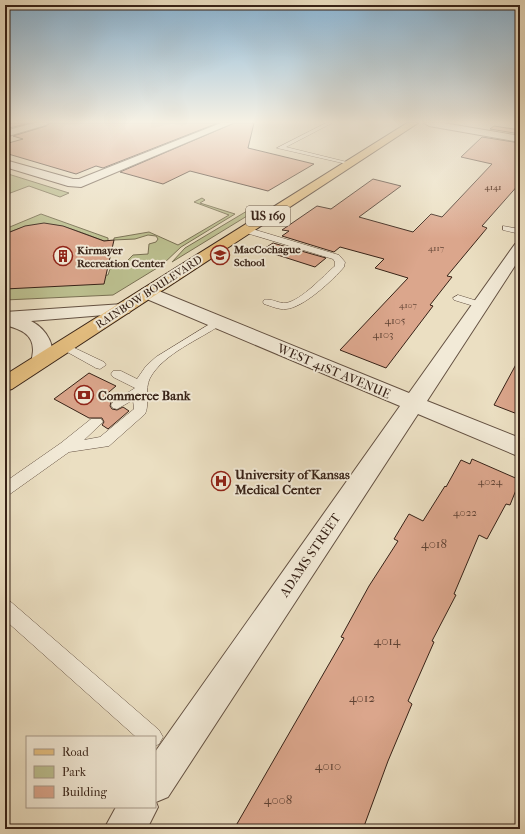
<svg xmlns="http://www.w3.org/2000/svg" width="525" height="834" viewBox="0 0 525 834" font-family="'IM FELL French Canon',serif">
<rect width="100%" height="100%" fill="#ebdfc2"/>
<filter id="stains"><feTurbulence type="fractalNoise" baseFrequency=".005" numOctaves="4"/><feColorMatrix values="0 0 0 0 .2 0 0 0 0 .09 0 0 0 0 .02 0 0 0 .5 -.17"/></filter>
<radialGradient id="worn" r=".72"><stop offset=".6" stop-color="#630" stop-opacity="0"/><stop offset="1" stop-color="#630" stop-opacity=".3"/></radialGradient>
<!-- green -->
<path fill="#bcc090" stroke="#7a7154" d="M 5,173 L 69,193 L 60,197 L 29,186 L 5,195 Z
M 202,198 L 205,200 L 200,203 L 235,214 L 181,247 L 162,265 L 113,295 L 5,300 L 5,289 L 108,275 L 111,266 L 126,262 L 133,255 L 148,254 L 149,244 L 156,242 L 158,239 L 156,236 L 148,235 L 135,239 L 114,240 L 114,238 L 149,232 L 178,245 L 229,215 L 194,202 Z
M 247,211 L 249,214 L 247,216 L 172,262 L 185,248 Z
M 41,214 L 108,238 L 108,241 L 104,241 C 64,226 46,216 5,234 L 5,229 Z"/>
<!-- building -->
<path fill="#dba68c" stroke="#372217" d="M 5,123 L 30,123 L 5,129 Z
M 50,123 L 49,123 L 218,123 L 103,168 L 96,166 L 76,174 L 5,153 L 5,144 L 23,139 L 13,136 L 46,126 Z
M 234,123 L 254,123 L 248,148 L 314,164 L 268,191 L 190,171 L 163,184 L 120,172 Z
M 494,126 L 520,130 L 520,134 L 490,129 Z
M 482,137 L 520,143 L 520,183 L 482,226 L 487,228 L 447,276 L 452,277 L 430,305 L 433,306 L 386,368 L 340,350 L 408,278 L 375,268 L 384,259 L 340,247 L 334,252 L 282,236 L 289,231 L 282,230 L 317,206 L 331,209 L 373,179 L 401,186 L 359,217 L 413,232 L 431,214 L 442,217 L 492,164 L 461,157 Z
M 44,223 L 63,226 L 104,241 L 114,240 L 104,284 L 5,289 L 5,234 L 25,226 Z
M 273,243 L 326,258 L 315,267 L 262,250 Z
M 520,357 L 520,415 L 494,405 Z
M 89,373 L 116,386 L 103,397 L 111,402 L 110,406 L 112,409 L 117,410 L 123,407 L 129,411 L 108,429 L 102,425 L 104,422 L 102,418 L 89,418 L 54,399 Z
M 472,459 L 520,480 L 510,505 L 506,504 L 487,539 L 479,535 L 454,594 L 456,595 L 432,641 L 434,642 L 408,701 L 412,704 L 388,761 L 363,829 L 234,829 L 344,638 L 341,637 L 369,586 L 398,541 L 394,539 L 409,514 L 423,521 L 445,486 L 446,487 L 461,460 L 470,464 Z"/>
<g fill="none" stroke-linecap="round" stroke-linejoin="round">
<!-- lane casing -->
<g stroke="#645142" stroke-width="1">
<path id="lane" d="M 326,123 L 332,123 L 286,147 L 351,163 L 351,165 L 277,148 Z
M 503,226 L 520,229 L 520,234 L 503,230 Z
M 243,228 L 249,228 L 339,255 L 345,262 L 344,267 C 333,280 303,308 286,309 C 279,310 271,306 264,304 L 263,302 L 264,300 C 272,298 279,304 286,303 C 302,300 323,276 335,266 L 335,262 L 333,259 L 243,232 Z
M 458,295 L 484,303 L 485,305 L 480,308 L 454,300 L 453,298 Z
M 218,319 L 223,322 L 222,324 C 199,340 164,353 150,378 C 144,390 150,405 145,414 L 109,446 L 69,452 L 10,494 L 5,496 L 5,482 L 61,443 L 91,419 L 101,419 L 103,422 L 84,440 L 100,437 L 134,409 L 133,400 L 117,409 L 113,408 L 111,405 L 113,402 L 135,388 L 113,377 L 111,374 L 113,371 L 121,371 L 137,379 L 146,366 L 156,357 Z
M 64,343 L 104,362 L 106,365 L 100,369 L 96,368 L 60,348 L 58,346 Z
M 5,599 L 11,602 L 159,730 L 163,737 L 159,744 L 155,746 L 155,737 L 136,737 L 5,620 Z"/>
</g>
<!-- street casing -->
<g stroke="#645142" stroke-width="2">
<path id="street" d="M 34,123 L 48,123 L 46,125 L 5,137 L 5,131 Z
M 221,123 L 233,123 L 81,187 L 68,186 L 5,167 L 5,160 L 73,179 L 79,179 Z
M 424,123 L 443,123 L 520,136 L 520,142 L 429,126 Z
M 520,243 L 520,258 L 427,401 L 520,438 L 520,457 L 418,414 L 168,797 L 156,802 L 158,807 L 147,829 L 104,829 L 116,807 L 155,807 L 155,752 L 400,406 L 142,297 L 140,293 L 142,289 L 148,288 L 154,289 L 409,393 L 515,244 Z
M 123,304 L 129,305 L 132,309 L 129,313 L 31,321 C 47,329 59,349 48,365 L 41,367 L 34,365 C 30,360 33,356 33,350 C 33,333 19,329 5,325 L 5,312 Z"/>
</g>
<!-- primary casing -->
<g stroke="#372217" stroke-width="2">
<path id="primary" d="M 407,123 L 418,123 L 12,389 L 5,391 L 5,375 Z"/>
</g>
<!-- lane -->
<use href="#lane" fill="#f2ead7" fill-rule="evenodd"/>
<!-- street -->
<use href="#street" fill="#f2ead7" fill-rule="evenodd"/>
<!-- primary -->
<use href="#primary" fill="#e6c081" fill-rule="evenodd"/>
</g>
<!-- sky -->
<linearGradient id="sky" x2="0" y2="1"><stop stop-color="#89b6d7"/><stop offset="0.51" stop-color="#f6f1e4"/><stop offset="1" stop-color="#f6f1e4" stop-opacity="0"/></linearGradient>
<rect width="525" height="239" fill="url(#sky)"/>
<!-- icons -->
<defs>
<g id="school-ring" transform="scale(1)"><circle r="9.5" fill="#f2ead7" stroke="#8f2418" stroke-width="1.5"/><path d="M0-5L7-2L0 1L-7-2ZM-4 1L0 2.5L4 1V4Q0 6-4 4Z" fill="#8f2418"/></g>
<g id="building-ring" transform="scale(1)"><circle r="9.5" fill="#f2ead7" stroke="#8f2418" stroke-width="1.5"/><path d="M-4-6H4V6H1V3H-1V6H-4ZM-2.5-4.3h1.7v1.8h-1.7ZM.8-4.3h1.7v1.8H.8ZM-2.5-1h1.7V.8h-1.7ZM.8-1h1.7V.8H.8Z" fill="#8f2418"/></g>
<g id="bank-ring" transform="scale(1)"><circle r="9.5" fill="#f2ead7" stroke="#8f2418" stroke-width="1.5"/><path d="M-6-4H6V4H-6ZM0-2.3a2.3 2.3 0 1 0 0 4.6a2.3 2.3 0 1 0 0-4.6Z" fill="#8f2418"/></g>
<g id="hospital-ring" transform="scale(1)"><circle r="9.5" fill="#f2ead7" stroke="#8f2418" stroke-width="1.5"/><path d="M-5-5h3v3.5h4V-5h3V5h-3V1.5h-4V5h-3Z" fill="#8f2418"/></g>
</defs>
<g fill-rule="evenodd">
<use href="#school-ring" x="220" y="255"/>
<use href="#building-ring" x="63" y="256"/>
<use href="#bank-ring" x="84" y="395"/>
<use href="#hospital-ring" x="221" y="481"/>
</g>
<g text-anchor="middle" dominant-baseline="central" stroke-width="4" stroke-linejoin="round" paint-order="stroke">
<!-- far-number labels -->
<g font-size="9" fill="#604334">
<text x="493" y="187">4141</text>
<text x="436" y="248">4117</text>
<text x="408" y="305">4107</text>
</g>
<!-- far-poi labels -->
<g font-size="11" font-weight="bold" fill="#372217" stroke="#f2ead7" text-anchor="start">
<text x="234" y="249">MacCochague<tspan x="234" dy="13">School</tspan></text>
<text x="77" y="250">Kirmayer<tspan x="77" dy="13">Recreation Center</tspan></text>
</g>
<!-- far-street labels -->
<g font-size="11" fill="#372217" stroke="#f2ead7">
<text transform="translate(149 292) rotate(-33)">RAINBOW BOULEVARD</text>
</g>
<!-- number labels -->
<g font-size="11" fill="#604334">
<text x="395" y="320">4105</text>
<text x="383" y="334">4103</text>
<text x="490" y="481">4024</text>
<text x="465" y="512">4022</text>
</g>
<!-- shield labels -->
<rect fill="#f2ead7" stroke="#6f5e51" stroke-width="1" x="246" y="206" width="44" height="20" rx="3"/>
<g font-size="12" font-weight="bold" fill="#372217">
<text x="268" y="216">US 169</text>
</g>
<!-- street labels -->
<g font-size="13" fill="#372217" stroke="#f2ead7">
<text transform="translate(334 371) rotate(23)">WEST 41ST AVENUE</text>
<text transform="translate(310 555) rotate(-56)">ADAMS STREET</text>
</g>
<!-- poi labels -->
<g font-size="13" font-weight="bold" fill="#372217" stroke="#f2ead7" text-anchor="start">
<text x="98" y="395">Commerce Bank</text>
<text x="235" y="474">University of Kansas<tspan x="235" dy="15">Medical Center</tspan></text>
</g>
<!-- near-number labels -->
<g font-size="13" fill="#604334">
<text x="434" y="543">4018</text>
<text x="387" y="640">4014</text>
<text x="362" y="697">4012</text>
<text x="328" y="765">4010</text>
<text x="278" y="799">4008</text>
</g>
</g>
<!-- margin -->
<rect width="525" height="834" fill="none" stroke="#ebdfc2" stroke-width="20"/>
<rect x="6" y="6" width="513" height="822" fill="none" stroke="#372217" stroke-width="2"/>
<rect x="10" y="10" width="505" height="814" fill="none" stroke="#372217"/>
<!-- legend -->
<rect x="26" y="736" width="130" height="72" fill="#f2ead7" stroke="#a79a8a"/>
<rect x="34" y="749" width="20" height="6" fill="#e6c081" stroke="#a79a8a"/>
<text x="62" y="756" font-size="12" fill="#372217">Road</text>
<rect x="34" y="766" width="20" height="12" fill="#bcc090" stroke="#a79a8a"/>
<text x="62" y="776" font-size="12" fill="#372217">Park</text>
<rect x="34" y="786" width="20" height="12" fill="#dba68c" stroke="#a79a8a"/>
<text x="62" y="796" font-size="12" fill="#372217">Building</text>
<rect width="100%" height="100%" filter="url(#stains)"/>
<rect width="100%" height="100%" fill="url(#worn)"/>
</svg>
